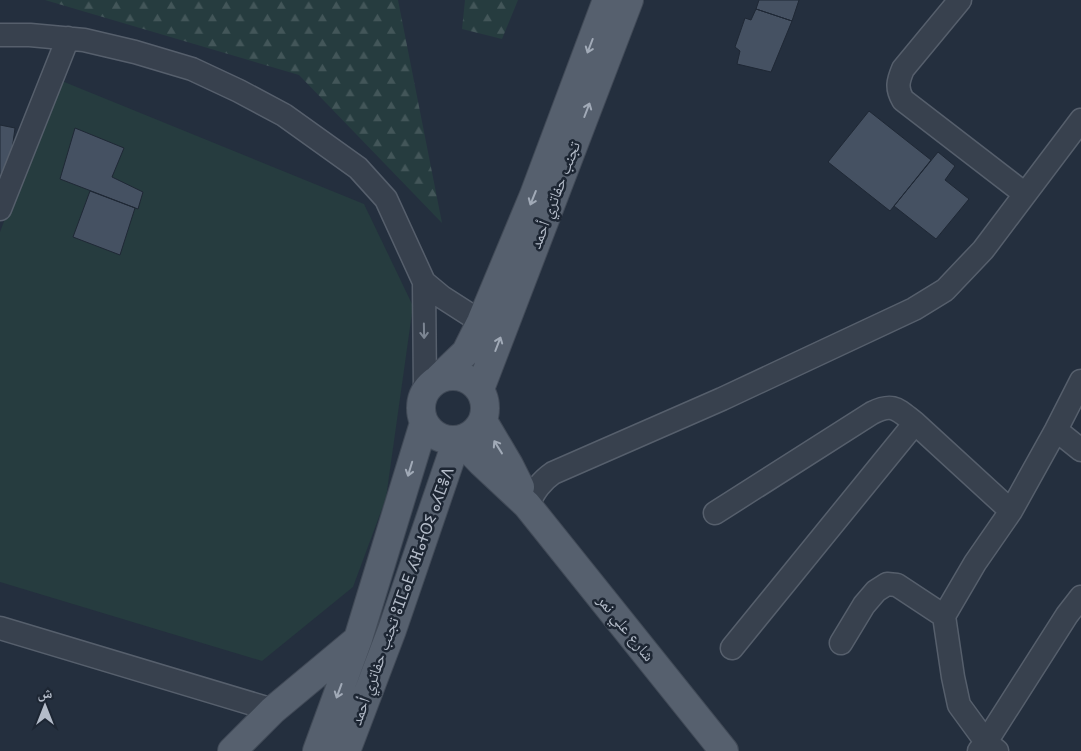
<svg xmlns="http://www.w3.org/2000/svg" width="1081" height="751" viewBox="0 0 1081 751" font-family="Helvetica,'Noto Naskh Arabic','Noto Sans Tifinagh',sans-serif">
<defs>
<pattern id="forest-firs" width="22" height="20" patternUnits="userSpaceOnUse" patternTransform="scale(1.25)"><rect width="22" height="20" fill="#263c3f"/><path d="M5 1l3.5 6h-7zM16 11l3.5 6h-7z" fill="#435659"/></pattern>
</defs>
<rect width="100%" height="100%" fill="#242f3e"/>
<!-- grass -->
<path fill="#263c3f" d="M 57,79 L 364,204 L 413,306 L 386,498 L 353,587 L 262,661 L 0,582 L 0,232 Z"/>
<!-- forest -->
<path fill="url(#forest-firs)" d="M 45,0 L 398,0 L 442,223 L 299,75 Z
M 465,0 L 518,0 L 502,39 L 462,29 Z"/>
<!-- building -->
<path fill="#455162" stroke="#1f2835" d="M 759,0 L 799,0 L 792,21 L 756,9 Z
M 756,9 L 792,21 L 771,72 L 737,64 L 740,51 L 735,47 L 745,18 L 751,20 Z
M 869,111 L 931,160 L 890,211 L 828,162 Z
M 0,125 L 15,128 L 12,150 L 4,176 L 0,175 Z
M 75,128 L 124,148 L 112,177 L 143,192 L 138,209 L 60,179 Z
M 938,152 L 955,166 L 945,180 L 969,199 L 936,239 L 894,206 Z
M 90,191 L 135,208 L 120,255 L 73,237 Z"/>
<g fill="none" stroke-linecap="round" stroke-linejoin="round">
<!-- minor casing -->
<g stroke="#565f6c" stroke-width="25">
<path id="minor" d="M 960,0 L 903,69 C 898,81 896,88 903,100 L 1025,194
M 0,35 L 30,35 L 84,40 L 135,52 L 192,69 L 239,91 L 284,115 L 358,168 L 386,199 L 424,282 L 425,391
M 0,209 L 68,38
M 424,282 L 442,297 L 481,322
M 1056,430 L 1081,450
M 527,505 C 535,491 540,482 553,473 L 722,399 L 914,309 L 945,290 L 983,250 L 1081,120
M 715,513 L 872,413 C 894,402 898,410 915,423
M 0,628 L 273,710
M 841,643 L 864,605 L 876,591 L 887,584 L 897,585 L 944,616
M 732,648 L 915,423 L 1011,511
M 979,751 L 986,742 L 1067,615 L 1081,597
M 997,751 L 986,742 L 959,705 L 953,677 L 944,616 L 975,563 L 1011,511 L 1056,430 L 1081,381"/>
</g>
<!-- major casing -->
<g stroke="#414a57" stroke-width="30">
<path id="major" d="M421 408a32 32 0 1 1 64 0a32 32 0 1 1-64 0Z
M 439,378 L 466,352 L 481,322 L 534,195 L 607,0
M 480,389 L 629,0
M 483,421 L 509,465 L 520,487
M 460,440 L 481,462 L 527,505 L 724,751
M 232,751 L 273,710 L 357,640
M 317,751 L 358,639 L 424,423
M 346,751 L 392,630 L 457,440"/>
</g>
<!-- minor -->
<use href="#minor" stroke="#38414e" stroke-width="22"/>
<!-- major -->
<use href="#major" stroke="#56606e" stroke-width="28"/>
</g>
<!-- one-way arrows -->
<defs><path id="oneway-shaft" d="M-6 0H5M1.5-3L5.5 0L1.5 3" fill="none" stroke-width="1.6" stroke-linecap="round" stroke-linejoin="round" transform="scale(1.25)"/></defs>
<g stroke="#a1aab7">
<use href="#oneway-shaft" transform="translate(590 46) rotate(111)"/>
<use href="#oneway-shaft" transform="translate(587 110) rotate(-69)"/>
<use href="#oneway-shaft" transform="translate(533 198) rotate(112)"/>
<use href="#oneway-shaft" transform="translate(498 344) rotate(-69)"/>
<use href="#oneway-shaft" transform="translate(498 447) rotate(-122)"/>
<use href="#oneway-shaft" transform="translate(410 469) rotate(107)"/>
<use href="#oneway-shaft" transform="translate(339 691) rotate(110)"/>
</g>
<use stroke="#7c8592" href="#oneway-shaft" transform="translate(424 331) rotate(89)"/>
<g text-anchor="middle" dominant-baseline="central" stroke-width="5" stroke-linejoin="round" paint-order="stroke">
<!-- street labels -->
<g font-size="16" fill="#b4bcc9" stroke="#1d2633">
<text transform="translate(555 195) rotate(-69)">تجنب حفاتري أحمد</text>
<text transform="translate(402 596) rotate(-70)">تجنب حفاتري أحمد ⵓⵊⵎⴰⴹ ⵃⴼⴰⵜⵔⵉ ⴰⵃⵎⴻⴷ</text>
<text transform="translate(626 628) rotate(51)">شارع علي نمر</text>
</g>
</g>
<!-- north arrow -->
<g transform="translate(45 706)" stroke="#1d2633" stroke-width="4" paint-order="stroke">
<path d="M0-4L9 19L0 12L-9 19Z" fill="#b4bcc9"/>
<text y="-8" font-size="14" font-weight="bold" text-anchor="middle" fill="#b4bcc9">ش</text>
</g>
</svg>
